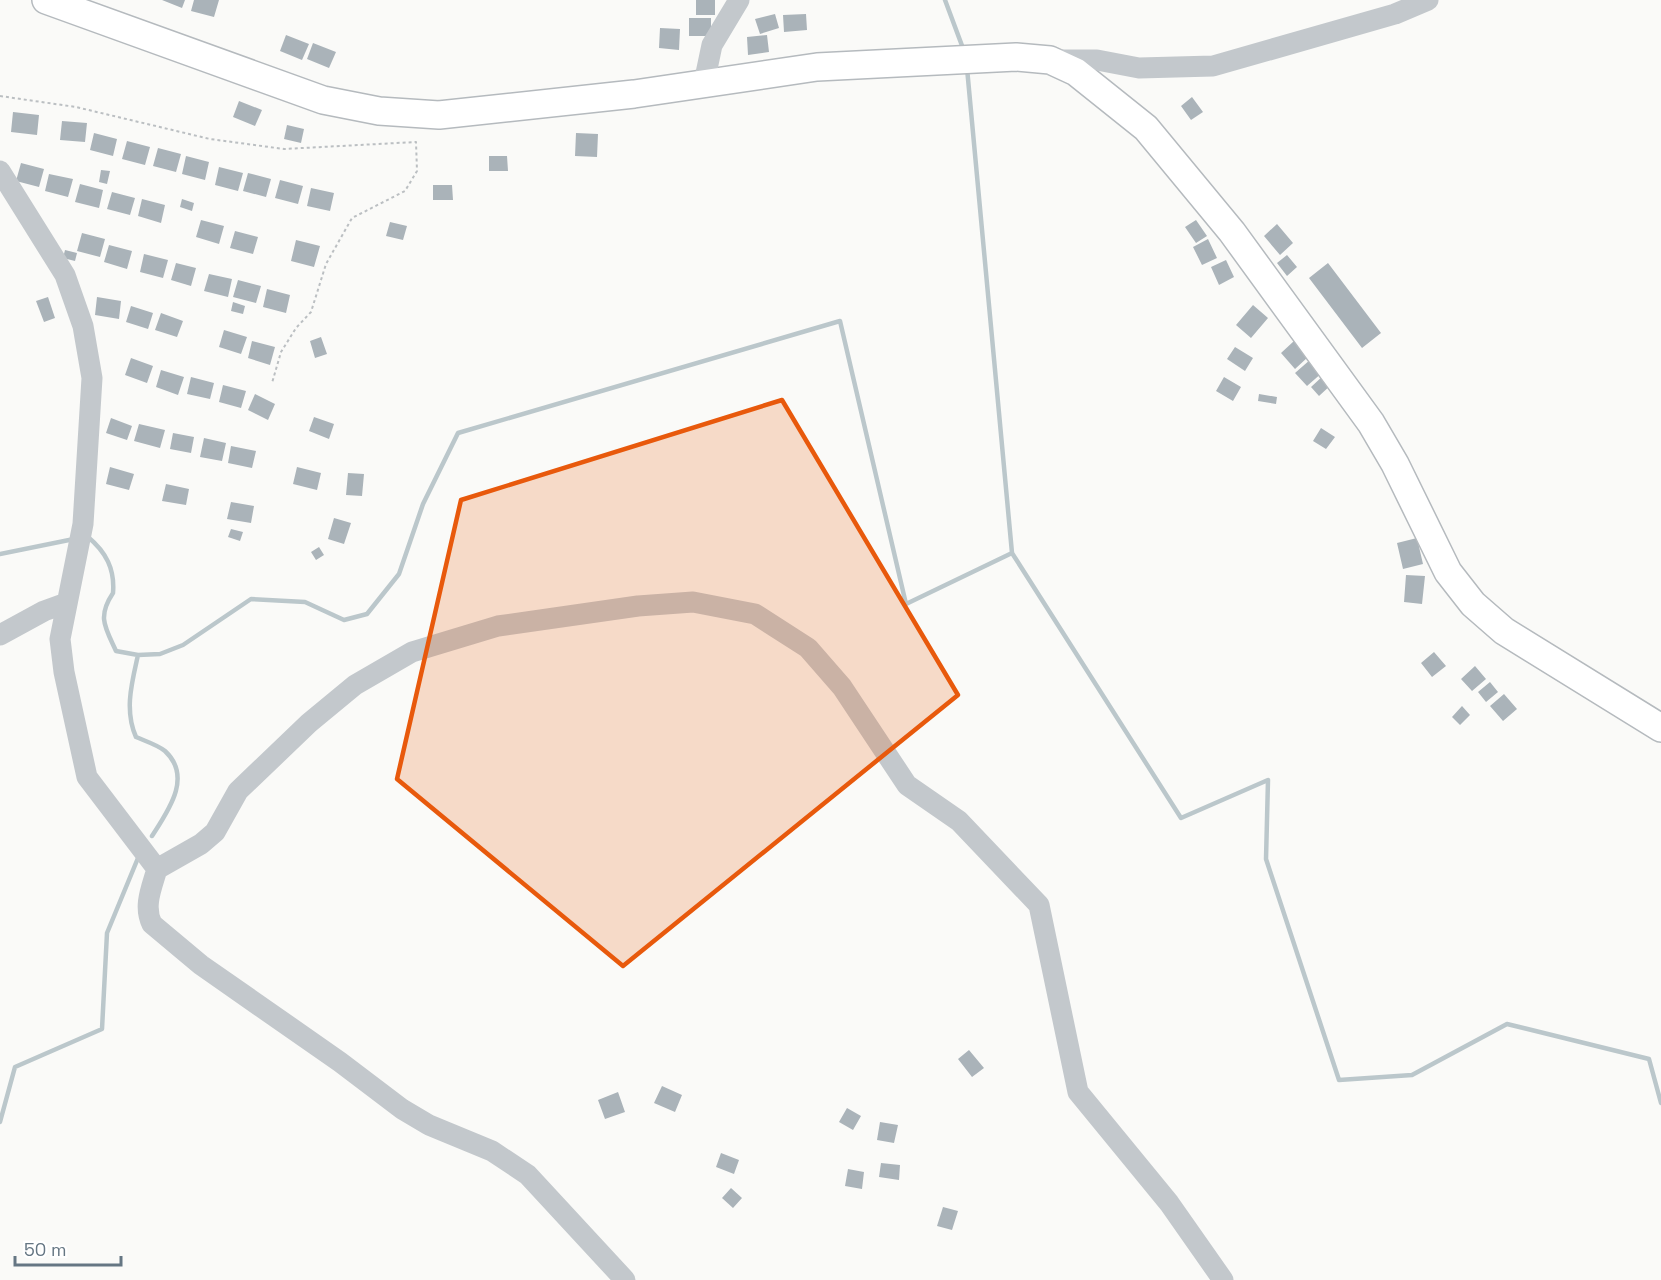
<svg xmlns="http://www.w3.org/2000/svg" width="1661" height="1280" viewBox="0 0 1661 1280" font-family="'Space Grotesk',sans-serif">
<rect width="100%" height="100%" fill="#fafaf8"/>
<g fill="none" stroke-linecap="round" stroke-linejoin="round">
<!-- stream -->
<path stroke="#bbc7cb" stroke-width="4.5" d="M 945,0 L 964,51
M 967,68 L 1012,553 L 1181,818 L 1268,780 L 1266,859 L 1339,1080 L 1412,1075 L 1507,1024 L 1649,1059 L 1661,1103
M 88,537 C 106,552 115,569 113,593 C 97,617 105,627 116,651 L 138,655 L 160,654 L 183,645 L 251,599 L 305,602 L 344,620 L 367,614 L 399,574 L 423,504 L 458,433 L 840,321 L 906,604 L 1012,553
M 0,554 L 74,539
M 138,655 C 132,682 124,710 136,737 C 145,741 158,745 165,751 C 193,777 168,811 152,836
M 0,1122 L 15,1067 L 102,1029 L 107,933 L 138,858"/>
</g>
<!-- building -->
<path fill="#aab3b9" d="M 162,0 L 185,0 L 182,8 Z
M 194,0 L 219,0 L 214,17 L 191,11 Z
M 696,0 L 715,0 L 715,15 L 696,15 Z
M 775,14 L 779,28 L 760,34 L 755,19 Z
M 806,14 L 807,30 L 784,32 L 783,15 Z
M 689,18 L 711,18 L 711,36 L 689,36 Z
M 660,28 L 680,29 L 679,50 L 659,48 Z
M 286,35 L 309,44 L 302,60 L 280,51 Z
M 767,35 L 769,52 L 748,55 L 747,37 Z
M 313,43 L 336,52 L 329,68 L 307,59 Z
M 1192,97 L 1203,112 L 1191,120 L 1181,106 Z
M 239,101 L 262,110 L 255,126 L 233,117 Z
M 13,112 L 39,115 L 37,135 L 11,132 Z
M 62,121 L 87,123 L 85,142 L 60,140 Z
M 287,125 L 304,129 L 301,143 L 284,139 Z
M 94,133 L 117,139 L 113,156 L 90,150 Z
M 576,133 L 598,134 L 597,157 L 575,156 Z
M 127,141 L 150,147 L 145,165 L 122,159 Z
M 158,148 L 181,154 L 176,172 L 153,166 Z
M 186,156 L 209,162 L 205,180 L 182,174 Z
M 489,156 L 507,156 L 508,171 L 489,171 Z
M 21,163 L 44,169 L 39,187 L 16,181 Z
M 219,167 L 243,173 L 238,191 L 215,185 Z
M 101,170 L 110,171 L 107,184 L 99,182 Z
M 248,173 L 271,179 L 266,197 L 243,191 Z
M 49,174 L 73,179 L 68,197 L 45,191 Z
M 280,180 L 303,186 L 298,204 L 275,198 Z
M 80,184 L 103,190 L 99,208 L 75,202 Z
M 433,185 L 452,185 L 453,200 L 433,200 Z
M 311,188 L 334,193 L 330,211 L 307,206 Z
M 112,192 L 135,198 L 130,215 L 107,209 Z
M 142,199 L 165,205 L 161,223 L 138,216 Z
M 182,199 L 194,203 L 192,211 L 180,207 Z
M 201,220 L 224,226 L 219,244 L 196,237 Z
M 1196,220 L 1207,236 L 1196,243 L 1185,227 Z
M 390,222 L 407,226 L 403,240 L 386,236 Z
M 1277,224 L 1293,243 L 1280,255 L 1264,236 Z
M 235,231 L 258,237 L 253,254 L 230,248 Z
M 82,233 L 105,239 L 100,257 L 77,251 Z
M 1208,239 L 1217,258 L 1202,265 L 1193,247 Z
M 296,240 L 320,246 L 314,267 L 291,261 Z
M 109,245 L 132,251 L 127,269 L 104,262 Z
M 65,250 L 77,253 L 75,261 L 63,258 Z
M 144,254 L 168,260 L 163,278 L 140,272 Z
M 1287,255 L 1297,267 L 1287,276 L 1277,263 Z
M 1226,260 L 1234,277 L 1219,285 L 1211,267 Z
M 176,263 L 196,268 L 191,286 L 171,280 Z
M 1328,263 L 1381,333 L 1362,348 L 1309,278 Z
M 209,274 L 232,279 L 228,297 L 204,291 Z
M 238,280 L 261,286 L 256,303 L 233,297 Z
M 267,289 L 290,295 L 286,313 L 263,307 Z
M 48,297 L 55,318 L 44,322 L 36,301 Z
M 97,297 L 121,301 L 119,319 L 95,315 Z
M 233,302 L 245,306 L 243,314 L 231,311 Z
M 1253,305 L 1268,318 L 1251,338 L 1236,325 Z
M 131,306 L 153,313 L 148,329 L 126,322 Z
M 161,313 L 183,321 L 177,337 L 155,330 Z
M 224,330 L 247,337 L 241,354 L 219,347 Z
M 321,337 L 327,354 L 315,358 L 310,341 Z
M 252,341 L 275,347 L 270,365 L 248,358 Z
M 1294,341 L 1308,357 L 1295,369 L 1281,353 Z
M 1235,347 L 1253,358 L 1245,371 L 1227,359 Z
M 131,358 L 153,366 L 147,383 L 125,375 Z
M 1311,359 L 1323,372 L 1307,386 L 1295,373 Z
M 161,370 L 184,377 L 178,395 L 156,387 Z
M 1324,375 L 1332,384 L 1319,396 L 1311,387 Z
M 191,377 L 214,383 L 210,399 L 187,394 Z
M 1224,377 L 1241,387 L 1233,401 L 1216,391 Z
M 223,385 L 246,391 L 241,408 L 219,402 Z
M 255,394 L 275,404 L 268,420 L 248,410 Z
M 1259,394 L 1277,397 L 1276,404 L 1258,401 Z
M 314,417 L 334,424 L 329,439 L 309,431 Z
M 111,418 L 132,426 L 127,440 L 106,433 Z
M 139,424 L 165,430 L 160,448 L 134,441 Z
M 1321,428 L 1335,437 L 1326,449 L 1313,441 Z
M 173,433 L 194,437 L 191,453 L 170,449 Z
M 204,438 L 226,443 L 222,461 L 200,457 Z
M 231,446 L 256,451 L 252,468 L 228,463 Z
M 110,467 L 134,474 L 129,490 L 106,484 Z
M 297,467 L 321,473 L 317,490 L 293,484 Z
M 348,473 L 364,474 L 362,496 L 346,495 Z
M 166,484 L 189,489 L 186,505 L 162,501 Z
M 231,502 L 254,506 L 251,523 L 227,519 Z
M 334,518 L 351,523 L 344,544 L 328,539 Z
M 231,529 L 243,532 L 240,541 L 228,537 Z
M 1417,538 L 1423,564 L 1403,569 L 1397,543 Z
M 319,547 L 324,555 L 316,560 L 311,552 Z
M 1406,575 L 1425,576 L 1422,604 L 1404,602 Z
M 1434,652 L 1446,666 L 1432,677 L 1421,663 Z
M 1475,666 L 1486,679 L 1472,691 L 1461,679 Z
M 1490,682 L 1498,692 L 1486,702 L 1478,692 Z
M 1504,694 L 1517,709 L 1503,721 L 1490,706 Z
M 1462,706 L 1470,715 L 1460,725 L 1452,717 Z
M 969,1050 L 984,1068 L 972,1077 L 958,1059 Z
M 662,1086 L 682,1095 L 675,1112 L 654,1103 Z
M 618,1092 L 625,1112 L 605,1119 L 598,1100 Z
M 847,1108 L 861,1116 L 853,1130 L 839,1122 Z
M 880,1122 L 898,1125 L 894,1143 L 877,1140 Z
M 721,1153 L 739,1160 L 734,1174 L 716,1167 Z
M 881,1163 L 900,1165 L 899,1180 L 879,1177 Z
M 848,1169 L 864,1172 L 862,1189 L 845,1186 Z
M 731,1188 L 742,1198 L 733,1208 L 722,1198 Z
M 943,1207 L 958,1211 L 952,1230 L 937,1226 Z"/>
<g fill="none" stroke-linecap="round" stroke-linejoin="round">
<!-- major casing -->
<g stroke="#b5babe" stroke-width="30">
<path id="major" d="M 46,0 L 323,100 L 379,111 L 439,115 L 634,94 L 817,67 L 1016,57 L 1050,60 L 1076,72 L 1146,128 L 1232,232 L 1371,423 L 1395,464 L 1448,572 L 1473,604 L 1504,631 L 1661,728"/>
</g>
<!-- path -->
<path stroke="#bbbfc2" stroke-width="2" stroke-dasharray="3 3" stroke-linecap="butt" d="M 0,96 L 76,107 L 210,139 L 284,149 L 416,142 L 417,171 L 405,191 L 352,218 L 326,264 L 311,312 L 296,328 L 281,352 L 272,383"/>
<!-- minor -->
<path stroke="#c3c8cc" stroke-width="21" d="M 1054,60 L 1097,60 L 1139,68 L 1213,66 L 1395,14 L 1428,0
M 704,83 L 712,45 L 739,0
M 0,171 L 65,275 L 83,326 L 92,378 L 83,524 L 60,639 L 64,672 L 87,777 L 157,869 C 152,887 143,906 152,924 L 201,965 L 340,1062 L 402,1109 L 429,1125 L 492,1151 L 528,1175 L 625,1280
M 0,635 L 44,611 L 66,603
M 157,869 L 201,844 L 215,832 L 238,791 L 309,723 L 355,685 L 412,652 L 498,626 L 638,606 L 693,602 L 755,614 L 808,648 L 842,687 L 907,785 L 959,821 L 1039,905 L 1078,1092 L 1169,1203 L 1223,1280"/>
<!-- major -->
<use href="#major" stroke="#fff" stroke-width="27"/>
</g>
<!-- marked area -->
<path fill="#e8590c" fill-opacity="0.2" stroke="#e8590c" stroke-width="4.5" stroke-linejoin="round" d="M 782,400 L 958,695 L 623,966 L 397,779 L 461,500 Z"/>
<!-- scale -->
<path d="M15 1256v9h106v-9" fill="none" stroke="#657683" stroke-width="3"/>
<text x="24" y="1256" font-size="18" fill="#657683" stroke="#ffffff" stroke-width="4.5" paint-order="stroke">50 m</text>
</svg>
